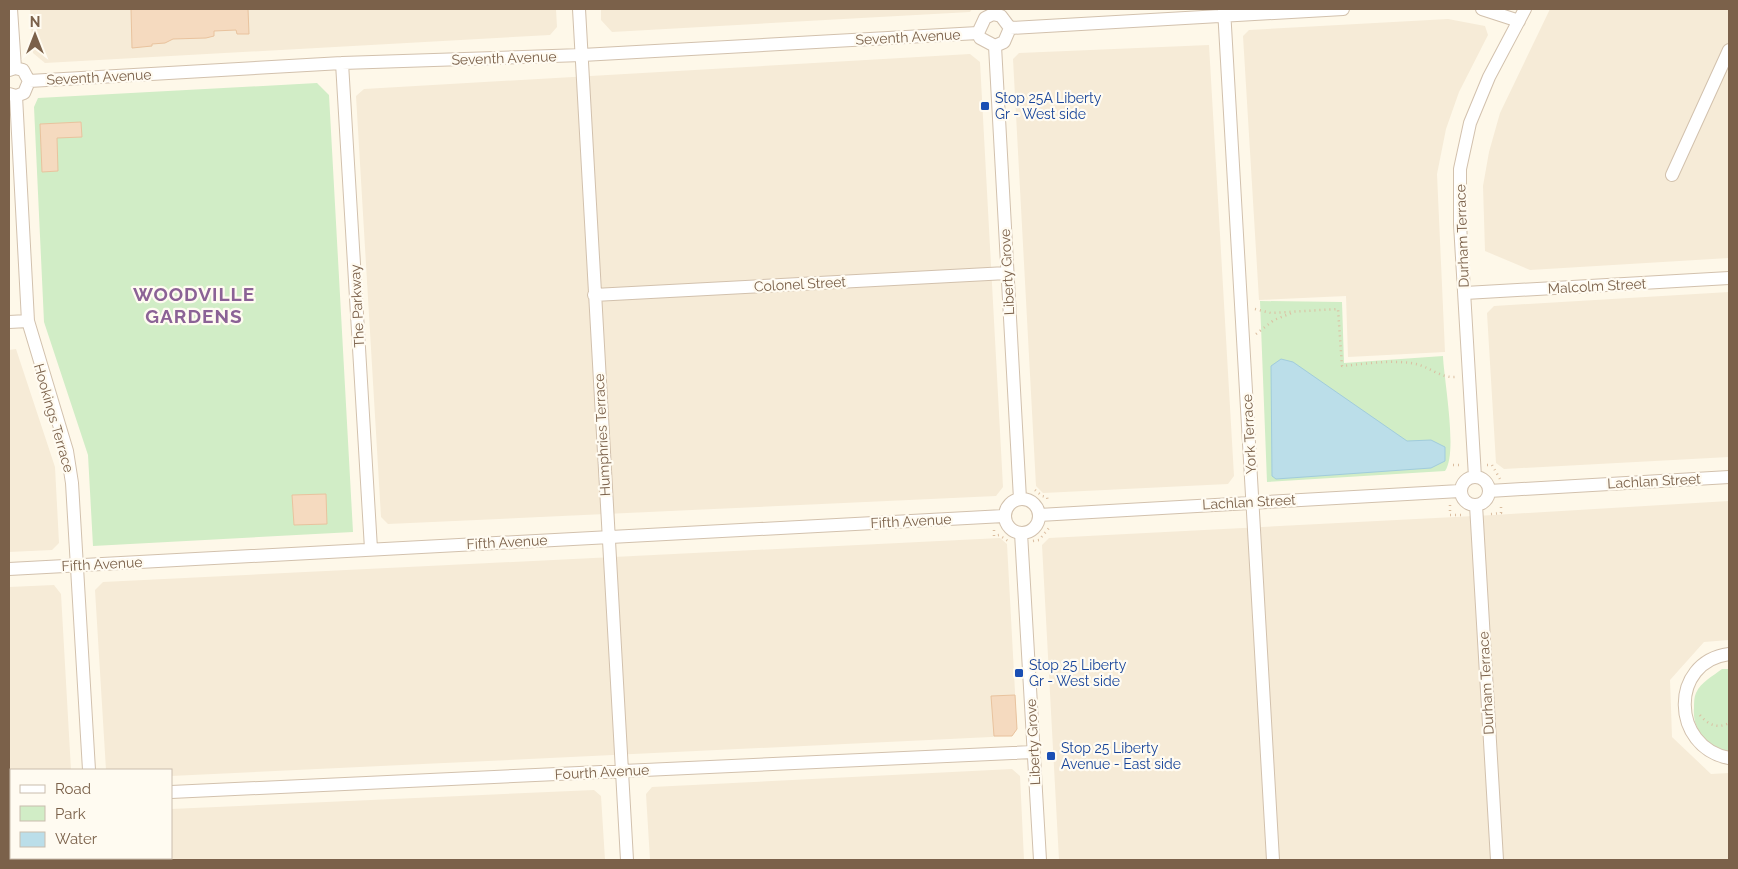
<svg xmlns="http://www.w3.org/2000/svg" width="1738" height="869" viewBox="0 0 1738 869" font-family="Raleway,sans-serif">
<rect width="100%" height="100%" fill="#fef8e9"/>
<!-- residential -->
<path fill="#f6ebd7" d="M 30,9 L 556,9 L 557,27 L 550,35 L 45,63 L 33,53 Z
M 601,9 L 972,9 L 970,12 L 612,32 L 601,20 Z
M 1550,9 L 1729,9 L 1729,258 L 1530,270 L 1485,251 L 1483,186 L 1489,152 L 1500,113 Z
M 1448,19 L 1485,26 L 1488,35 L 1459,92 L 1446,129 L 1437,174 L 1445,352 L 1348,357 L 1346,296 L 1259,300 L 1243,36 L 1249,30 Z
M 1209,45 L 1234,476 L 1228,484 L 1043,493 L 1036,486 L 1013,59 L 1019,53 Z
M 970,54 L 980,62 L 1003,487 L 996,496 L 388,524 L 381,517 L 356,96 L 364,89 Z
M 1729,292 L 1729,457 L 1504,469 L 1496,463 L 1487,313 L 1494,306 Z
M 16,349 L 55,467 L 59,543 L 52,550 L 9,552 L 9,350 Z
M 1729,501 L 1729,640 L 1704,642 L 1670,680 L 1672,737 L 1711,774 L 1729,773 L 1729,860 L 1059,860 L 1042,545 L 1049,538 L 1494,515 Z
M 1000,538 L 1007,544 L 1017,729 L 1012,736 L 171,776 L 171,770 L 106,770 L 95,590 L 103,582 Z
M 54,585 L 61,594 L 71,770 L 11,770 L 11,784 L 9,784 L 9,587 Z
M 1012,769 L 1020,776 L 1024,860 L 650,860 L 646,794 L 652,787 Z
M 594,790 L 601,796 L 605,860 L 111,860 L 111,858 L 171,858 L 171,809 Z
M 9,817 L 11,817 L 11,858 L 77,858 L 77,860 L 9,860 Z"/>
<!-- green -->
<path fill="#d1edc6" d="M 317,83 L 329,95 L 353,532 L 93,546 L 88,455 L 44,322 L 34,107 L 38,98 Z
M 1260,301 L 1342,302 L 1344,363 L 1443,356 C 1444,381 1458,453 1445,471 L 1267,482 Z
M 1722,669 L 1729,669 L 1729,752 C 1708,746 1692,731 1694,708 C 1694,703 1694,697 1696,693 C 1701,682 1713,676 1722,669 Z"/>
<!-- water -->
<path fill="#bbdee9" stroke="#a1ccdc" d="M 1281,359 L 1293,362 L 1407,441 L 1431,440 L 1445,447 L 1445,461 L 1431,468 L 1276,479 L 1272,476 L 1271,366 Z"/>
<!-- building -->
<path fill="#f5dabf" stroke="#e9c39e" d="M 131,9 L 248,9 L 249,34 L 237,34 L 236,30 L 214,31 L 214,36 L 206,38 L 173,39 L 165,43 L 152,44 L 152,46 L 132,48 Z
M 81,122 L 82,137 L 57,138 L 58,171 L 42,172 L 40,124 Z
M 326,494 L 327,524 L 294,525 L 292,495 Z
M 1015,695 L 1017,729 L 1012,736 L 994,736 L 991,696 Z"/>
<g fill="none" stroke-linecap="round" stroke-linejoin="round">
<!-- minor casing -->
<g stroke="#d2c1ad" stroke-width="14">
<path id="minor" d="M 11,9 L 15,68
M 579,9 L 627,860
M 1224,9 L 1273,860
M 1482,9 L 1519,21
M 993,14 L 1001,16 L 1010,28 L 1004,42 L 995,46 L 980,38 L 978,33 L 985,18 Z
M 1010,28 L 1343,9
M 995,46 L 1020,499
M 342,63 L 371,549
M 29,81 L 342,63 L 582,55 L 978,33
M 9,94 L 16,96 L 24,93 L 29,81 L 23,70 L 15,68 L 9,70
M 16,96 L 28,321 L 67,451 L 72,483 L 89,770
M 1672,175 L 1729,50
M 1465,293 L 1729,278
M 594,295 L 1007,273
M 9,322 L 28,321
M1461 491a14 14 0 1 1 28 0a14 14 0 1 1-28 0Z
M 1475,477 L 1460,224 L 1460,169 L 1470,123 L 1489,77 L 1525,9
M 1489,491 L 1729,477
M1005 516a17 17 0 1 1 34 0a17 17 0 1 1-34 0Z
M 1476,505 L 1497,860
M 1039,515 L 1460,491
M 1021,533 L 1040,860
M 9,569 L 1004,516
M 1729,654 C 1669,662 1671,747 1729,758
M 171,792 L 1033,752
M 9,800 L 11,800
M 94,858 L 94,860"/>
</g>
<!-- path -->
<path stroke="#dbbea1" stroke-width="2.5" stroke-dasharray="1 4" stroke-linecap="butt" d="M 1255,309 L 1271,313 L 1338,309 L 1342,366 C 1366,364 1392,359 1416,364 C 1429,367 1441,378 1455,377
M 1256,334 L 1274,320 L 1294,312
M 1453,465 L 1461,465
M 1487,465 L 1492,465 L 1500,479
M 1035,490 L 1042,496 L 1047,497 L 1048,502
M 1450,505 L 1450,515 L 1463,515
M 1491,514 L 1501,513 L 1501,504
M 994,530 L 994,536 L 999,535 L 1008,541
M 1033,541 L 1039,540 L 1049,528
M 1700,715 C 1708,725 1718,729 1729,723"/>
<!-- minor -->
<use href="#minor" stroke="#fff" stroke-width="12"/>
</g>
<!-- markers -->
<g fill="#1a4fb4" stroke="#fffbf1" stroke-width="2">
<rect x="980" y="101" width="10" height="10" rx="2.5"/>
<rect x="1014" y="668" width="10" height="10" rx="2.5"/>
<rect x="1046" y="751" width="10" height="10" rx="2.5"/>
</g>
<g text-anchor="middle" dominant-baseline="central" stroke-width="4.5" stroke-linejoin="round" paint-order="stroke">
<!-- street labels -->
<g font-size="14" fill="#7b614a" stroke="#fffbf1">
<text transform="translate(908 37) rotate(-3)">Seventh Avenue</text>
<text transform="translate(504 58) rotate(-2)">Seventh Avenue</text>
<text transform="translate(99 77) rotate(-3)">Seventh Avenue</text>
<text transform="translate(1462 236) rotate(-92)">Durham Terrace</text>
<text transform="translate(1007 272) rotate(-93)">Liberty Grove</text>
<text transform="translate(800 284) rotate(-3)">Colonel Street</text>
<text transform="translate(1597 286) rotate(-3)">Malcolm Street</text>
<text transform="translate(357 306) rotate(-93)">The Parkway</text>
<text transform="translate(54 418) rotate(74)">Hookings Terrace</text>
<text transform="translate(1249 434) rotate(-93)">York Terrace</text>
<text transform="translate(602 435) rotate(-93)">Humphries Terrace</text>
<text transform="translate(1654 481) rotate(-3)">Lachlan Street</text>
<text transform="translate(1249 502) rotate(-3)">Lachlan Street</text>
<text transform="translate(911 521) rotate(-3)">Fifth Avenue</text>
<text transform="translate(507 542) rotate(-3)">Fifth Avenue</text>
<text transform="translate(102 564) rotate(-3)">Fifth Avenue</text>
<text transform="translate(1486 683) rotate(-93)">Durham Terrace</text>
<text transform="translate(1033 742) rotate(-93)">Liberty Grove</text>
<text transform="translate(602 772) rotate(-3)">Fourth Avenue</text>
</g>
<!-- transit labels -->
<g font-size="14" fill="#164399" stroke="#fffbf1" text-anchor="start">
<text x="995" y="98">Stop 25A Liberty<tspan x="995" dy="16">Gr - West side</tspan></text>
<text x="1029" y="665">Stop 25 Liberty<tspan x="1029" dy="16">Gr - West side</tspan></text>
<text x="1061" y="748">Stop 25 Liberty<tspan x="1061" dy="16">Avenue - East side</tspan></text>
</g>
<!-- district labels -->
<g font-size="19" font-weight="bold" letter-spacing="1" fill="#8b6296" stroke="#fffbf1">
<text x="194" y="294">WOODVILLE<tspan x="194" dy="22">GARDENS</tspan></text>
</g>
</g>
<!-- border -->
<rect width="1738" height="869" fill="none" stroke="#7b614a" stroke-width="20"/>
<!-- legend -->
<rect x="10" y="769" width="162" height="90" fill="#fffbf1" stroke="#cabdae"/>
<rect x="20" y="785" width="25" height="8" fill="#ffffff" stroke="#cabdae"/>
<text x="55" y="794" font-size="15" fill="#7b614a">Road</text>
<rect x="20" y="806" width="25" height="15" fill="#d1edc6" stroke="#cabdae"/>
<text x="55" y="819" font-size="15" fill="#7b614a">Park</text>
<rect x="20" y="832" width="25" height="15" fill="#bbdee9" stroke="#cabdae"/>
<text x="55" y="844" font-size="15" fill="#7b614a">Water</text>
<!-- north arrow -->
<g transform="translate(35 35)" stroke="#fffbf1" stroke-width="4" paint-order="stroke">
<path d="M0-4L9 19L0 12L-9 19Z" fill="#7b614a"/>
<text y="-8" font-size="14" font-weight="bold" text-anchor="middle" fill="#7b614a">N</text>
</g>
</svg>
